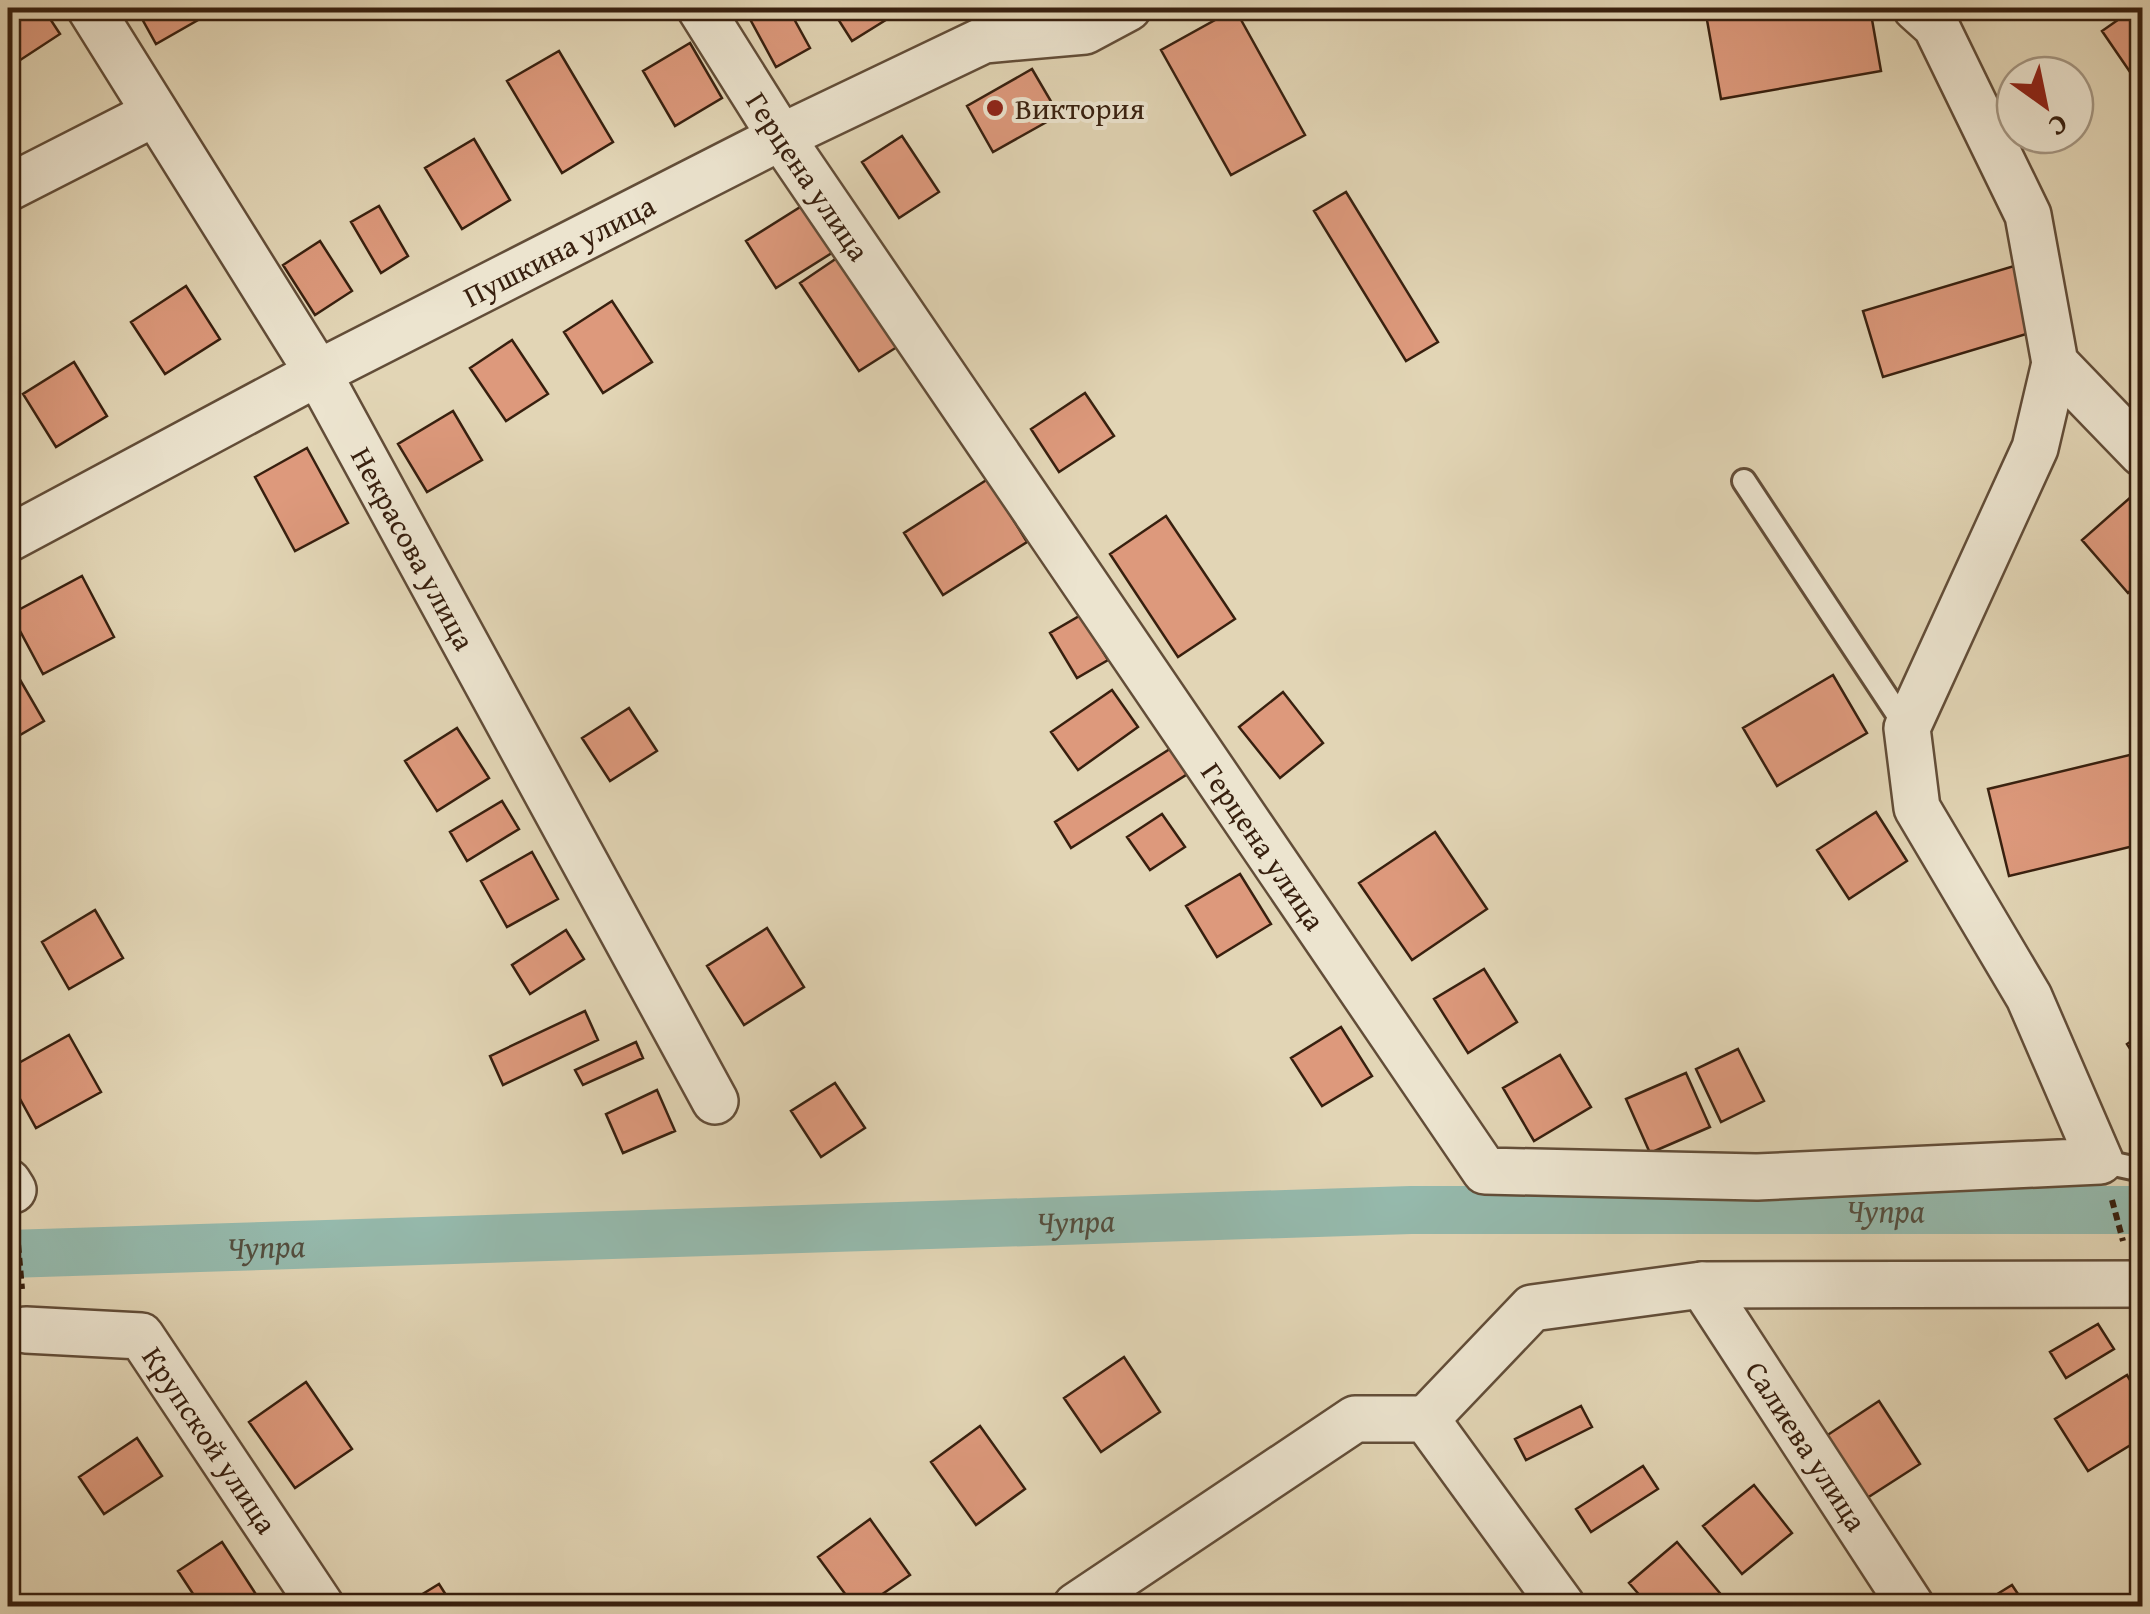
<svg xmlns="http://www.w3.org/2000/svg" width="2150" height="1614" viewBox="0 0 2150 1614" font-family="'Gentium Book Plus',serif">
<rect width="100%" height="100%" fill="#e2d5b5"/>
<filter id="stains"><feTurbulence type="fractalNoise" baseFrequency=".002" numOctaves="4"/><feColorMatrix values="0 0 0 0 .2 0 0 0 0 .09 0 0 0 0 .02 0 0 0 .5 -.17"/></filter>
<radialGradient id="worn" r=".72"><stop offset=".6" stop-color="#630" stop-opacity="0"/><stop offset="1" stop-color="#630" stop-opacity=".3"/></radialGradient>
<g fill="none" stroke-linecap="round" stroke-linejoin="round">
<!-- canal -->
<path stroke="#95b9ac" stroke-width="48" id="s1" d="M 8,1254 L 1411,1210 L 2142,1210"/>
</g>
<!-- building -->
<path fill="#dd997c" stroke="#38200f" stroke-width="2.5" d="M 8,8 L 43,8 L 60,34 L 8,68 Z
M 136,8 L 191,8 L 198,20 L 156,44 Z
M 744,8 L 788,8 L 810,48 L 776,67 Z
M 831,8 L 905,8 L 852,41 Z
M 1778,8 L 1870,8 L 1881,71 L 1721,99 L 1707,20 Z
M 2135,8 L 2142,8 L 2141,88 L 2102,31 Z
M 1235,9 L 1305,135 L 1231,175 L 1161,50 Z
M 690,43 L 722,98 L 675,126 L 643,71 Z
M 559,51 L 613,142 L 562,173 L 507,81 Z
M 1032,69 L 1059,115 L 993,152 L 967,106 Z
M 902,136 L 939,192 L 899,218 L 862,162 Z
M 474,139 L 510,200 L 462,229 L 425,168 Z
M 1346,192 L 1438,342 L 1406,361 L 1314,211 Z
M 805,204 L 835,251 L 776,288 L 746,241 Z
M 379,206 L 408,256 L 381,273 L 351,222 Z
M 320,241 L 352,291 L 315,315 L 283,265 Z
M 837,258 L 897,347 L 859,371 L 800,283 Z
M 2014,266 L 2033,332 L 1883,377 L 1863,311 Z
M 186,286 L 220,339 L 165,374 L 131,322 Z
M 612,301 L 652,362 L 603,393 L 564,332 Z
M 512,340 L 548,394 L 506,421 L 470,368 Z
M 74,362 L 107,416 L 56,447 L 23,394 Z
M 1085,393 L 1114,436 L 1059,472 L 1031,429 Z
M 453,411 L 482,460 L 427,492 L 398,444 Z
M 307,448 L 348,523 L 295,551 L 255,477 Z
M 988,479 L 1027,542 L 943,595 L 904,533 Z
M 2132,496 L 2142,508 L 2142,580 L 2128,593 L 2082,540 Z
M 1166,516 L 1235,619 L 1178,657 L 1110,554 Z
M 82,576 L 114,637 L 43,674 L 11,614 Z
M 1081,615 L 1108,660 L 1077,678 L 1050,633 Z
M 8,659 L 44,721 L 8,742 Z
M 1833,675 L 1867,733 L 1777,786 L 1743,728 Z
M 1112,690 L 1138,727 L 1078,770 L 1051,732 Z
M 1283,692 L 1323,743 L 1280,778 L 1239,727 Z
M 629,708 L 657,751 L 610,781 L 582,738 Z
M 457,728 L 489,778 L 437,811 L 405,761 Z
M 1173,747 L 1189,773 L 1071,848 L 1055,822 Z
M 2142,752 L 2142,844 L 2009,876 L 1988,789 Z
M 502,801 L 519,829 L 467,861 L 450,832 Z
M 1876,812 L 1907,861 L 1849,899 L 1817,850 Z
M 1162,814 L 1185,847 L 1150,870 L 1127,837 Z
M 1435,832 L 1487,909 L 1412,960 L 1359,883 Z
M 532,852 L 558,899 L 507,927 L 481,881 Z
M 1240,874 L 1271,924 L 1217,957 L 1186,906 Z
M 95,910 L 123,958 L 69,989 L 42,942 Z
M 767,928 L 804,987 L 744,1025 L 707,966 Z
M 566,930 L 584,959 L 530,994 L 512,965 Z
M 1484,969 L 1517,1022 L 1468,1053 L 1434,999 Z
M 585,1011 L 598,1040 L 503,1085 L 490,1056 Z
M 1341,1027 L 1372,1076 L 1322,1106 L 1291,1058 Z
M 2142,1034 L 2142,1067 L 2127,1044 Z
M 69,1035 L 101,1092 L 36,1128 L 8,1077 L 8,1069 Z
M 636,1042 L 643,1058 L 583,1085 L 575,1070 Z
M 1738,1049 L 1764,1101 L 1721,1122 L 1696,1069 Z
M 1560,1055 L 1591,1107 L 1534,1141 L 1503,1088 Z
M 1686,1073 L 1710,1127 L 1650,1153 L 1626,1099 Z
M 835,1083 L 865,1128 L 821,1157 L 791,1111 Z
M 657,1090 L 675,1131 L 623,1153 L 606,1114 Z
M 2098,1324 L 2114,1349 L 2066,1378 L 2050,1352 Z
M 1124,1357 L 1160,1412 L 1101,1452 L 1064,1398 Z
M 2127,1375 L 2142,1400 L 2142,1438 L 2088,1471 L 2055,1419 Z
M 306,1382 L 352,1449 L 295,1488 L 249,1422 Z
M 1879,1401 L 1920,1464 L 1867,1498 L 1826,1436 Z
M 1581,1406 L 1592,1427 L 1526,1460 L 1515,1439 Z
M 980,1426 L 1025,1489 L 976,1525 L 931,1462 Z
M 137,1438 L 162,1476 L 104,1514 L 79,1477 Z
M 1643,1466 L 1658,1489 L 1591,1532 L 1576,1509 Z
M 1754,1485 L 1792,1533 L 1742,1574 L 1703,1526 Z
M 870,1519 L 910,1575 L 865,1606 L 854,1606 L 818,1557 Z
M 222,1542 L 259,1599 L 247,1606 L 201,1606 L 178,1571 Z
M 1677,1542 L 1724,1598 L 1714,1606 L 1649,1606 L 1629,1583 Z
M 439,1584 L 453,1606 L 403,1606 Z
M 2012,1585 L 2026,1606 L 1978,1606 Z"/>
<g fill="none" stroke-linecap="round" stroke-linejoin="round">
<!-- service casing -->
<g stroke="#624d38" stroke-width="28">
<path id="service" d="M 1744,481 L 1907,728
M 2100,1161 L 2142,1170"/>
</g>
<!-- minor casing -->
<g stroke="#624d38" stroke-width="50">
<g id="minor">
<path id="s2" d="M 90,8 L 318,373 L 715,1101"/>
<path id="s3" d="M 700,8 L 781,137 L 1485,1171 L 1757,1177 L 2100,1161 L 2029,997 L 1917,808 L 1907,728 L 2035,448 L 2055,363"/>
<path d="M 1916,8 L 1936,26 L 2028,215 L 2055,363 L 2142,453"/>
<path d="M 8,188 L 155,113"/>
<path id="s4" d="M 8,539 L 318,373 L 781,137 L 984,40 L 1085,31 L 1128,8"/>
<path d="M 8,1182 L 13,1190"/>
<path id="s5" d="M 1702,1285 L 1911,1606"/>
<path id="s6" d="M 26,1330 L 141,1336 L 321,1606"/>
<path d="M 1426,1419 L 1532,1308 L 1702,1285 L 2142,1284"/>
<path d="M 1076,1606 L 1355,1419 L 1426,1419 L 1562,1606"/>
</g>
</g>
<!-- path -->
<path stroke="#38200f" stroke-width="6" stroke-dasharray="8 5" stroke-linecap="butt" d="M 2112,1200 L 2123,1241
M 17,1232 L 22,1289"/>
<!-- service -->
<use href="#service" stroke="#ece4cf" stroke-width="22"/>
<!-- minor -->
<use href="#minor" stroke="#ece4cf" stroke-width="45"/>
</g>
<!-- markers -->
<circle fill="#8f2418" stroke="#ece4cf" stroke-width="4" cx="995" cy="108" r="10"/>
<g text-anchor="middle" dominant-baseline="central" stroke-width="8" stroke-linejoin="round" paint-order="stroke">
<!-- poi labels -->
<g font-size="30" fill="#38200f" stroke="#ece4cf" text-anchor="start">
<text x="1015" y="108">Виктория</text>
</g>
<!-- street labels -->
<g font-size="30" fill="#38200f" stroke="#ece4cf">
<text stroke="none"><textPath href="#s3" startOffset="200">Герцена улица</textPath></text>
<text stroke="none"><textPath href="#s4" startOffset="622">Пушкина улица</textPath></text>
<text stroke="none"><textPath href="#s2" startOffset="630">Некрасова улица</textPath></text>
<text stroke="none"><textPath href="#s3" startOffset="1010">Герцена улица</textPath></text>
<text stroke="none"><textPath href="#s6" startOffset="240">Крупской улица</textPath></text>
<text stroke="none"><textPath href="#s5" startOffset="192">Салиева улица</textPath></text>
</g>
<!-- water labels -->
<g font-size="32" font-style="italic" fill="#544e3e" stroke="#ece4cf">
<text stroke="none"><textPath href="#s1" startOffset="1878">Чупра</textPath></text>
<text stroke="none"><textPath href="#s1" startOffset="1068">Чупра</textPath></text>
<text stroke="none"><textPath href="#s1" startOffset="258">Чупра</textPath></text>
</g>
</g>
<!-- margin -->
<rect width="2150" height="1614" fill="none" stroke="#e2d5b5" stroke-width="40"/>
<rect x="10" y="10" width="2130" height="1594" fill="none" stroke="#38200f" stroke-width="5"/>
<rect x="20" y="20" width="2110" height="1574" fill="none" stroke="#38200f" stroke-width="2.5"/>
<!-- north arrow -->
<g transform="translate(2045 105) rotate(147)"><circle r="48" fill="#ece4cf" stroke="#a49682" stroke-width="2.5"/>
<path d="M0-8L18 38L0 25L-18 38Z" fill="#8f2418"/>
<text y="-15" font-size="28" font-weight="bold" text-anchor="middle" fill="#38200f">С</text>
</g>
<rect width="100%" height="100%" filter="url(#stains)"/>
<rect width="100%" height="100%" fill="url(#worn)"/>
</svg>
